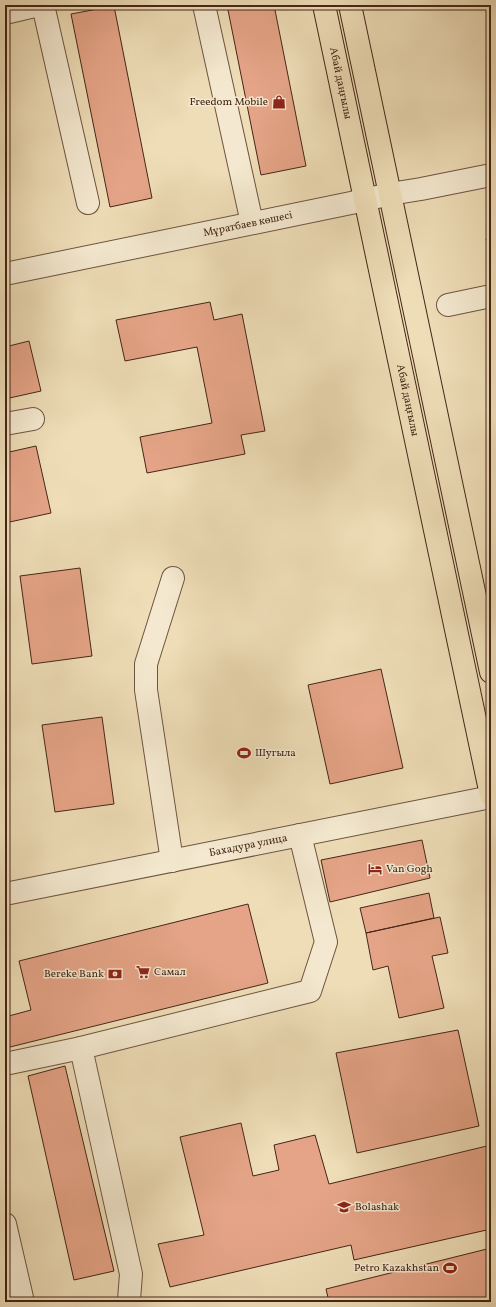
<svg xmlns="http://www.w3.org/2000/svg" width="496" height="1307" viewBox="0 0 496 1307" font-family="Vollkorn,serif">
<rect width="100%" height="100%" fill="#eeddb7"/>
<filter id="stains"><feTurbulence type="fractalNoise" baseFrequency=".005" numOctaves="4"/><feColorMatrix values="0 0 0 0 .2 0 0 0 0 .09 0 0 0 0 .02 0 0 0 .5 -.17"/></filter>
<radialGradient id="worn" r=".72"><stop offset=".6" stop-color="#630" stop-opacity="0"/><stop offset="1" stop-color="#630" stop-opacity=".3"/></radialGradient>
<!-- building -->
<path fill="#e5a487" stroke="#452618" d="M 227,5 L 274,5 L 306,166 L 261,175 Z
M 114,6 L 152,198 L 110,207 L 71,14 Z
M 491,238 L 491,261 L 486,239 Z
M 210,302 L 214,320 L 242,314 L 265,431 L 241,435 L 245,454 L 147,473 L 140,437 L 212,423 L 197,347 L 125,361 L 116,320 Z
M 29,341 L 41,391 L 5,399 L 5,347 Z
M 36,446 L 51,513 L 5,523 L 5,453 Z
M 80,568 L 92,656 L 32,664 L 20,576 Z
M 381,669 L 403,768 L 330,784 L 308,685 Z
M 102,717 L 114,804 L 55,812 L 42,725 Z
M 422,840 L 430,878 L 330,902 L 321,860 Z
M 429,893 L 434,918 L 366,933 L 360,908 Z
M 248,904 L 268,983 L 6,1048 L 5,1017 L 31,1010 L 19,961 Z
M 440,917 L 448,953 L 432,956 L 444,1008 L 399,1018 L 388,966 L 373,970 L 366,933 Z
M 458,1030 L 479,1126 L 357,1153 L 336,1053 Z
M 65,1066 L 114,1271 L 74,1280 L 28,1076 Z
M 241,1123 L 253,1176 L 279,1170 L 274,1145 L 315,1135 L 329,1184 L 491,1145 L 491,1229 L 354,1260 L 351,1245 L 170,1287 L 158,1244 L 204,1235 L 180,1137 Z
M 491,1248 L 491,1302 L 329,1302 L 326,1289 Z"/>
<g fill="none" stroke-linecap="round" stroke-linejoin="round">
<!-- minor casing -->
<g stroke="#6f5440" stroke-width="24">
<g id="minor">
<path d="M 43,5 L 88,203"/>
<path d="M 204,5 L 252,223"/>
<path d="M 5,13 L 39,5"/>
<path id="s1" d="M 5,274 L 351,203 L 390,194 L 421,189 L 491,175"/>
<path d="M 448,305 L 491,296"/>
<path d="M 5,424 L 33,419"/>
<path d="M 172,861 L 146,690 L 146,664 L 173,578"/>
<path id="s2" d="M 5,894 L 491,797"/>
<path d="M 81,1048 L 310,991 L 326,942 L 300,835"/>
<path d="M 5,1064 L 81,1048 L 131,1274 L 129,1300"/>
<path d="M 5,1224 L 23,1302"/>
</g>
</g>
<!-- major casing -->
<g stroke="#452618" stroke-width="24">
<g id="major">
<path id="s3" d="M 324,5 L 491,795"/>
<path d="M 350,5 L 491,672"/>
</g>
</g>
<!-- minor -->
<use href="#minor" stroke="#f4e9d0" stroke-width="22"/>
<!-- major -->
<use href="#major" stroke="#eeddb7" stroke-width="22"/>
</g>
<!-- icons -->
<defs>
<g id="shop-bare" transform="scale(1.08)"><path d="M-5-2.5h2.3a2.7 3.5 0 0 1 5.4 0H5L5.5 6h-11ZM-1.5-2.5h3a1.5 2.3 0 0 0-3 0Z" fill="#8f2418" stroke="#f4e9d0" stroke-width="2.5" paint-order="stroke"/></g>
<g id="stadium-bare" transform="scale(1.08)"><path d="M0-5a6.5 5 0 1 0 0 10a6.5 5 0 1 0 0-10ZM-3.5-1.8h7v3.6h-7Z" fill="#8f2418" stroke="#f4e9d0" stroke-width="2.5" paint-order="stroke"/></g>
<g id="hotel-bare" transform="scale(1.08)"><path d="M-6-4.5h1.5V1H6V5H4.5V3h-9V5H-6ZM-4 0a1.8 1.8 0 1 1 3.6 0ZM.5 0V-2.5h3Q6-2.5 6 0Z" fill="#8f2418" stroke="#f4e9d0" stroke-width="2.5" paint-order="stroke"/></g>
<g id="supermarket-bare" transform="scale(1.08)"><path d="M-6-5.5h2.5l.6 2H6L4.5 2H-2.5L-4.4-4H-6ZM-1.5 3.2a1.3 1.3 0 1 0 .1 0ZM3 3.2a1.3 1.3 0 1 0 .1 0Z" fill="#8f2418" stroke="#f4e9d0" stroke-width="2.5" paint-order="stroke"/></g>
<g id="bank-bare" transform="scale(1.08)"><path d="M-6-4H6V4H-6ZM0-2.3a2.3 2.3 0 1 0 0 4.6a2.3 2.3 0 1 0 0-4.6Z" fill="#8f2418" stroke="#f4e9d0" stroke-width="2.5" paint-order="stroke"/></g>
<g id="university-bare" transform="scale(1.08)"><path d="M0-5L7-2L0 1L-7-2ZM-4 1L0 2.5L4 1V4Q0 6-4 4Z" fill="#8f2418" stroke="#f4e9d0" stroke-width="2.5" paint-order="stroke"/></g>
</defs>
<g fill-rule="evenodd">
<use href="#shop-bare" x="279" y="102"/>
<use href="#stadium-bare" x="244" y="753"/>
<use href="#hotel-bare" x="375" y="869"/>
<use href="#supermarket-bare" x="143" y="972"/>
<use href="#bank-bare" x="115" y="974"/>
<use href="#university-bare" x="344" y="1207"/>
<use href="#stadium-bare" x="450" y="1268"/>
</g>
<g text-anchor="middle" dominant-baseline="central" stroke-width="3" stroke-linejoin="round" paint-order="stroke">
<!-- street labels -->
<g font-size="11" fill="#452618" stroke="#f4e9d0">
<text stroke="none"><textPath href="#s3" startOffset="80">Абай даңғылы</textPath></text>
<text stroke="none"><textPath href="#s1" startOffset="248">Мұратбаев көшесі</textPath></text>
<text stroke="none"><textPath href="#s3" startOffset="404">Абай даңғылы</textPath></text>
<text stroke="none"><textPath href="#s2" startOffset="248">Бахадура улица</textPath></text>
</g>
<!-- poi labels -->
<g font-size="11" fill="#452618" stroke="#f4e9d0" text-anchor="start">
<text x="268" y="102" text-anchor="end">Freedom Mobile</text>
<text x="255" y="753">Шугыла</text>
<text x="386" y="869">Van Gogh</text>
<text x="154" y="972">Самал</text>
<text x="104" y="974" text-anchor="end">Bereke Bank</text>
<text x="355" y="1207">Bolashak</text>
<text x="439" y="1268" text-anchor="end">Petro Kazakhstan</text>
</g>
</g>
<!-- margin -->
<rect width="496" height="1307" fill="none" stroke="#eeddb7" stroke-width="20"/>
<rect x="6" y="6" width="484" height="1295" fill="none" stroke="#452618" stroke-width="2"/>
<rect x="10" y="10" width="476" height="1287" fill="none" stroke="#452618"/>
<rect width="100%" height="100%" filter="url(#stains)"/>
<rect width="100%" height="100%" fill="url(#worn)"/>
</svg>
